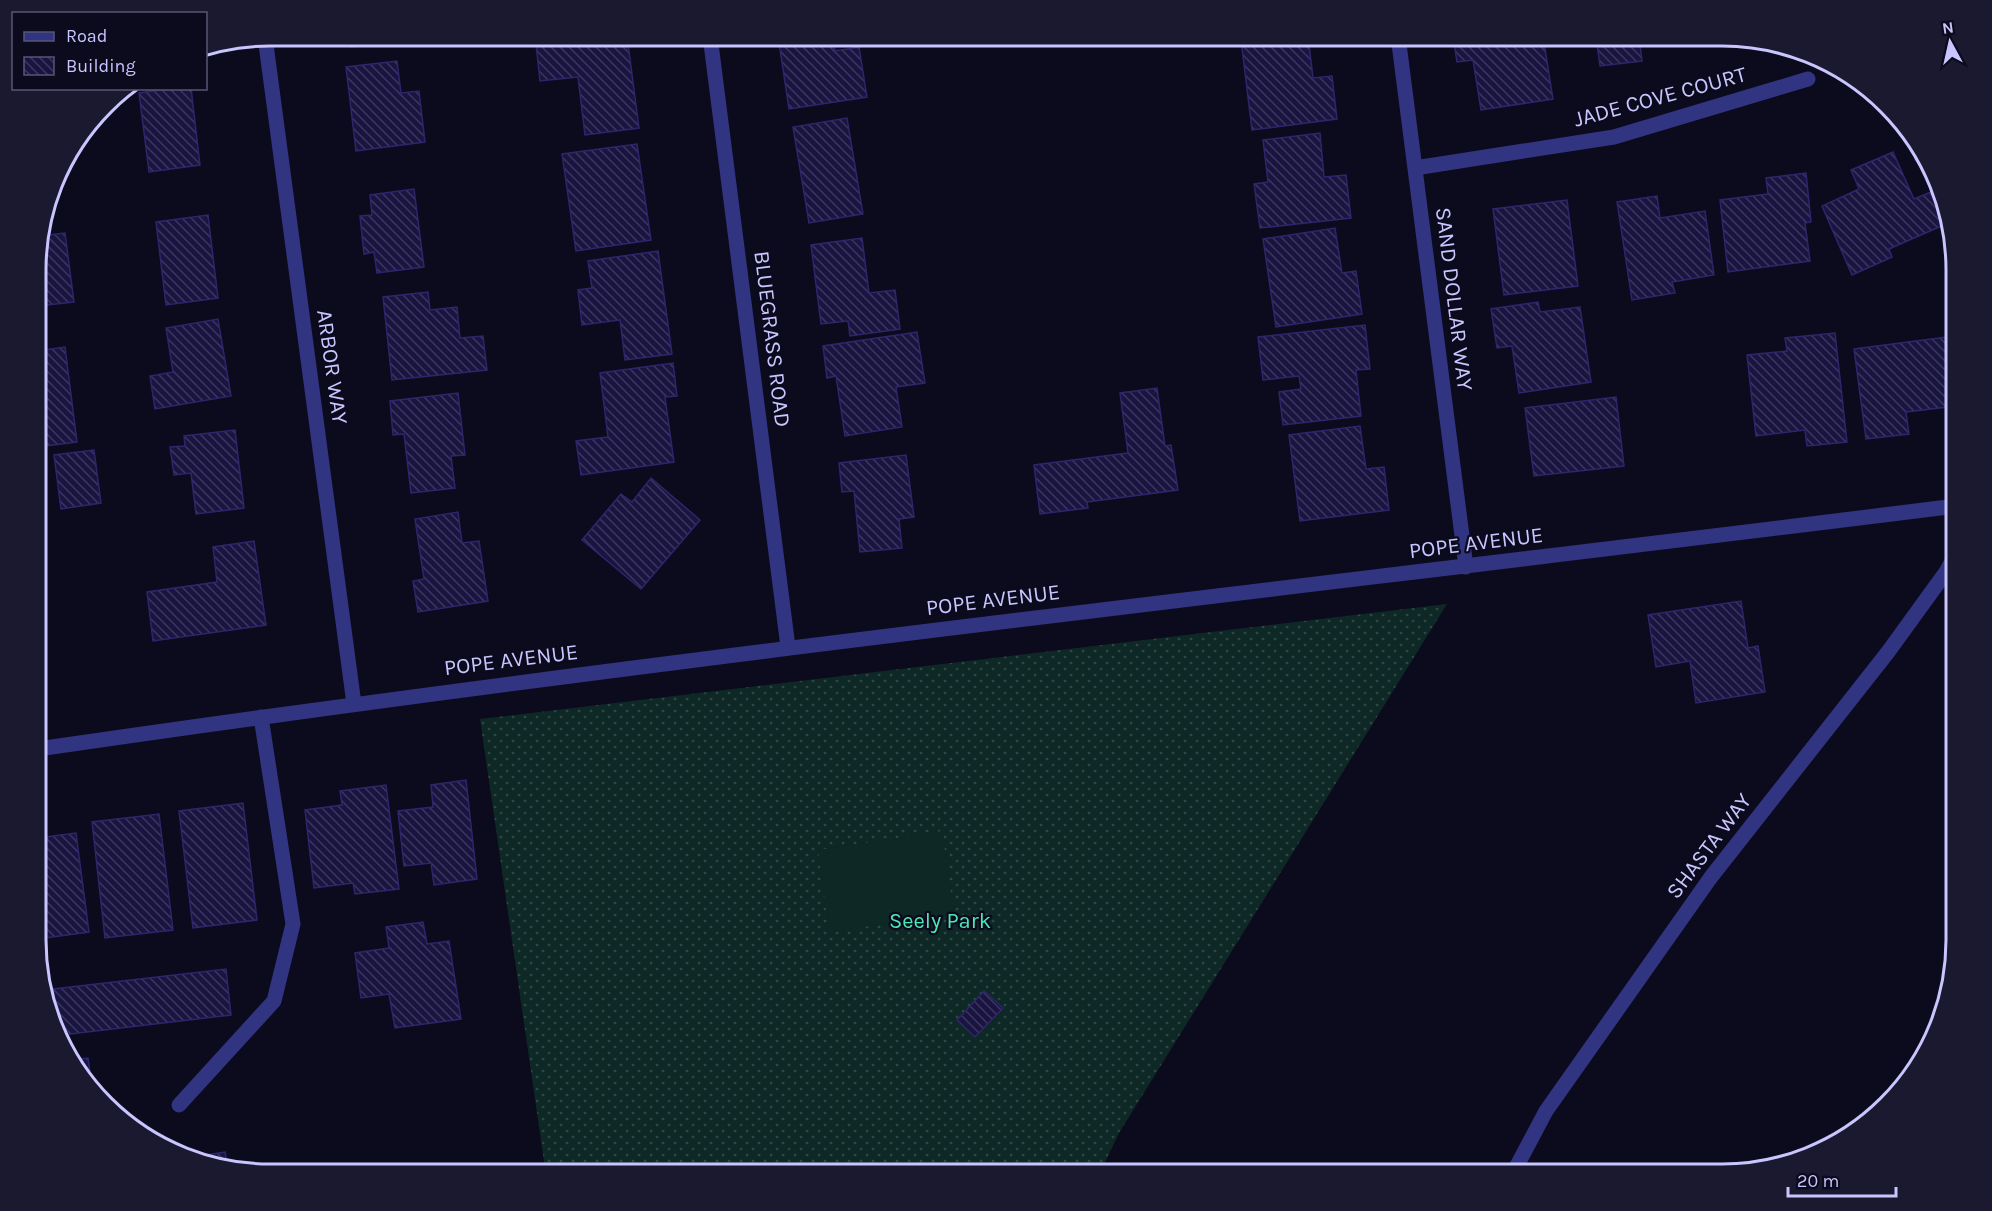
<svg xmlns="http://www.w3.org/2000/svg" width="1992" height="1211" viewBox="0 0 1992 1211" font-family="Karla,sans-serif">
<defs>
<pattern id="grass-dots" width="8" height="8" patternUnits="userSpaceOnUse" patternTransform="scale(1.5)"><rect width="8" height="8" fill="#0d2825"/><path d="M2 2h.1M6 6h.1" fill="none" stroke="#2f4646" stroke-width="1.8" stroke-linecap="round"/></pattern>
<pattern id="building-back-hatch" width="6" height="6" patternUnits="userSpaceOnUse" patternTransform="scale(1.5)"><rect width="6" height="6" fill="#1a1540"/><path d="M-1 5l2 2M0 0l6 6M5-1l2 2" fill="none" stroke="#3a365d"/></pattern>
</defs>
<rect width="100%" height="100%" fill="#0c0a1d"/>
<!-- grass -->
<path fill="url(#grass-dots)" d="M 1447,604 L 1119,1133 L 1099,1175 L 546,1175 L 480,719 Z"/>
<!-- pitch -->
<path fill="#0d2825" d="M 942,831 L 954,914 L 829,932 L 818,850 Z"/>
<!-- building -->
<path fill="url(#building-back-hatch)" stroke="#2e256d" stroke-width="1.5" d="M 349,36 L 407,36 L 407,39 L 351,47 Z
M 596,36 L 627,36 L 639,128 L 585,135 L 578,77 L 540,81 L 536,44 Z
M 778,36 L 833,36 L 835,51 L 859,47 L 867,97 L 789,109 Z
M 1273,36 L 1308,36 L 1313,78 L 1332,76 L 1337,119 L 1252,130 L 1241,40 Z
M 1453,36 L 1543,36 L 1553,99 L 1481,110 L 1473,60 L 1457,62 Z
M 1596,36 L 1641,36 L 1639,36 L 1642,61 L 1600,66 Z
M 397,61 L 401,93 L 419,91 L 425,142 L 356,151 L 346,67 Z
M 176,88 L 191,88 L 200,165 L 149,172 L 139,93 Z
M 847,118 L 863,214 L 809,223 L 793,127 Z
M 1320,133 L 1324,177 L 1346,175 L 1351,218 L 1260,228 L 1254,184 L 1268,182 L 1263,140 Z
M 1915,143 L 1924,153 L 1927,160 L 1915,160 Z
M 637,144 L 651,240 L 576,251 L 562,154 Z
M 1893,152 L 1914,199 L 1936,190 L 1946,224 L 1889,249 L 1892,257 L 1852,275 L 1822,206 L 1859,189 L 1851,170 Z
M 1806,173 L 1811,222 L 1805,223 L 1810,261 L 1728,272 L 1720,200 L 1768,194 L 1766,178 Z
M 414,189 L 424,267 L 377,273 L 374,252 L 364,254 L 360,216 L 372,215 L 370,195 Z
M 1657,196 L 1660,218 L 1705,211 L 1714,275 L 1672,282 L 1675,293 L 1632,300 L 1617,202 Z
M 1567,200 L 1578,286 L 1504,295 L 1493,209 Z
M 208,215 L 218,298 L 166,305 L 156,222 Z
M 1335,228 L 1342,273 L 1356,271 L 1362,314 L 1276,327 L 1263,239 Z
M 65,233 L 74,302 L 38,306 L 39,236 Z
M 862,238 L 869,293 L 895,290 L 900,329 L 850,336 L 848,321 L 821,324 L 811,245 Z
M 658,251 L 672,354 L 625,360 L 620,320 L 582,325 L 578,290 L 592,288 L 588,261 Z
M 428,292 L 430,310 L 457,307 L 460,338 L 483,336 L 487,370 L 392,380 L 383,297 Z
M 1538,302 L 1540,312 L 1580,307 L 1591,382 L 1519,393 L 1512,346 L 1497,348 L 1491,309 Z
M 218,319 L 231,396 L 155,409 L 150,376 L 173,372 L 166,328 Z
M 1365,325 L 1370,369 L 1356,370 L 1361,416 L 1283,425 L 1279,392 L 1301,389 L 1299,376 L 1263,380 L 1258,337 Z
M 917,332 L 925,383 L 896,387 L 902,427 L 845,436 L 836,376 L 827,378 L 823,346 Z
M 1835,333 L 1847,442 L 1807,446 L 1805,430 L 1756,436 L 1747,355 L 1787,351 L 1785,338 Z
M 1954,336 L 1956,406 L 1906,412 L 1909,434 L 1866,439 L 1854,349 Z
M 65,347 L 77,442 L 38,447 L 38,351 Z
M 673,363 L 677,396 L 665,397 L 674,462 L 581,475 L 576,441 L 608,437 L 600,373 Z
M 1157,388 L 1165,446 L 1171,445 L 1178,490 L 1087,502 L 1088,508 L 1040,514 L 1034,465 L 1128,453 L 1120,393 Z
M 458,393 L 465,455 L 451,456 L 455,488 L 411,493 L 404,434 L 393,435 L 390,401 Z
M 1616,397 L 1624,466 L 1534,476 L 1525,408 Z
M 1360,426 L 1366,469 L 1384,467 L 1389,510 L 1300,521 L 1289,435 Z
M 235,430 L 244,508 L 196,514 L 191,473 L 174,475 L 170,447 L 185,446 L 184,436 Z
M 94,450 L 101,503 L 61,509 L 54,455 Z
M 906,455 L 914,517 L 899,519 L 902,548 L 860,552 L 854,491 L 842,492 L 839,463 Z
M 651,478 L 700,520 L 641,589 L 582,540 L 621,494 L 632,502 Z
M 458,512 L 462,543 L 479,541 L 488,601 L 418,612 L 413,581 L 424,579 L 415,519 Z
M 254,541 L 266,625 L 153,641 L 147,592 L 217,582 L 213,547 Z
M 1741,601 L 1748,648 L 1758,646 L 1765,692 L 1696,703 L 1690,661 L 1656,667 L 1648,615 Z
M 466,780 L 477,879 L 434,885 L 431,863 L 404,866 L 398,811 L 433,807 L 431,785 Z
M 386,785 L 399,889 L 355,894 L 353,883 L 314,888 L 305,810 L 342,805 L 340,791 Z
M 243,803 L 257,920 L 193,928 L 179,811 Z
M 159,814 L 173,930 L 105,938 L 92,822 Z
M 76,833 L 89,932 L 38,939 L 38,838 Z
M 423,922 L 427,944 L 449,941 L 461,1019 L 395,1028 L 389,994 L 361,998 L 355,953 L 389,948 L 386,927 Z
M 226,969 L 231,1015 L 62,1035 L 45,990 Z
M 984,991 L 1003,1008 L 975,1037 L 957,1020 Z
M 88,1058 L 92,1088 L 75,1071 L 71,1060 Z
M 225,1152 L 228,1168 L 195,1163 L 186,1158 Z"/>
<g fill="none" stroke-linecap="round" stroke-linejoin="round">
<!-- minor -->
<path stroke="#313480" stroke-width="15" d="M 710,36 L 788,647
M 1398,36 L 1466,567
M 265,37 L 354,704
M 1415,168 L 1614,137 L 1808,79
M 38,749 C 676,656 1316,586 1956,506
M 179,1105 L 274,1001 L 293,924 L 261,717
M 1512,1175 L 1546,1111 L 1711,877 L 1888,652 L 1946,572 L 1956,554"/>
</g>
<g text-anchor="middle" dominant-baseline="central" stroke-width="4.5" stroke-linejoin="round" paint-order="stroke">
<!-- street labels -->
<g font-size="22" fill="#c9c6ff" stroke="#0c0a1d">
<text transform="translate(1660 97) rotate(-15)">JADE COVE COURT</text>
<text transform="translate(1454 299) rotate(83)">SAND DOLLAR WAY</text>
<text transform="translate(772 339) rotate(83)">BLUEGRASS ROAD</text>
<text transform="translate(332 367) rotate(82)">ARBOR WAY</text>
<text transform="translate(1476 543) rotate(-7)">POPE AVENUE</text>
<text transform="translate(993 600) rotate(-7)">POPE AVENUE</text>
<text transform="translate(511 660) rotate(-7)">POPE AVENUE</text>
<text transform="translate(1709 846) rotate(-53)">SHASTA WAY</text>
</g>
<!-- park labels -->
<g font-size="22" fill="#4be7b4" stroke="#0c0a1d">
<text x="940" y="921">Seely Park</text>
</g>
</g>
<!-- crop -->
<path d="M0 0H1992V1211H0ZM270 46H1722A224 224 0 0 1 1946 270V940A224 224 0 0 1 1722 1164H270A224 224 0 0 1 46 940V270A224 224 0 0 1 270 46Z" fill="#1b192f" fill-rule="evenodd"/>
<path fill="none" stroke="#c9c6ff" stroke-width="3" d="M270 46H1722A224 224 0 0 1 1946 270V940A224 224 0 0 1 1722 1164H270A224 224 0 0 1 46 940V270A224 224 0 0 1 270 46Z"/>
<!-- legend -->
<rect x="12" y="12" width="195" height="78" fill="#0c0a1d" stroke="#585577" stroke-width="1.5"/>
<rect x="24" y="32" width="30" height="9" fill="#313480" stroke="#585577" stroke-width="1.5"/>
<text x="66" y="42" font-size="18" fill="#c9c6ff">Road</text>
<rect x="24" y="57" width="30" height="18" fill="url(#building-back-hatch)" stroke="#585577" stroke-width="1.5"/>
<text x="66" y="72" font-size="18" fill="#c9c6ff">Building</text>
<!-- north arrow -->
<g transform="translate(1950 42) rotate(352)" stroke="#0c0a1d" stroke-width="4.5" paint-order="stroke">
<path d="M0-4.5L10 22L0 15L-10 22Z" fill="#c9c6ff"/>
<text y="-9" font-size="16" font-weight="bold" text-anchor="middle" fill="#c9c6ff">N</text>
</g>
<!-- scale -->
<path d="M1788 1187v9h108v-9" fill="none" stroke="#c9c6ff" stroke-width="3"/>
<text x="1797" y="1187" font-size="18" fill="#c9c6ff" stroke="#0c0a1d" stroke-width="4.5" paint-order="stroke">20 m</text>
</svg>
